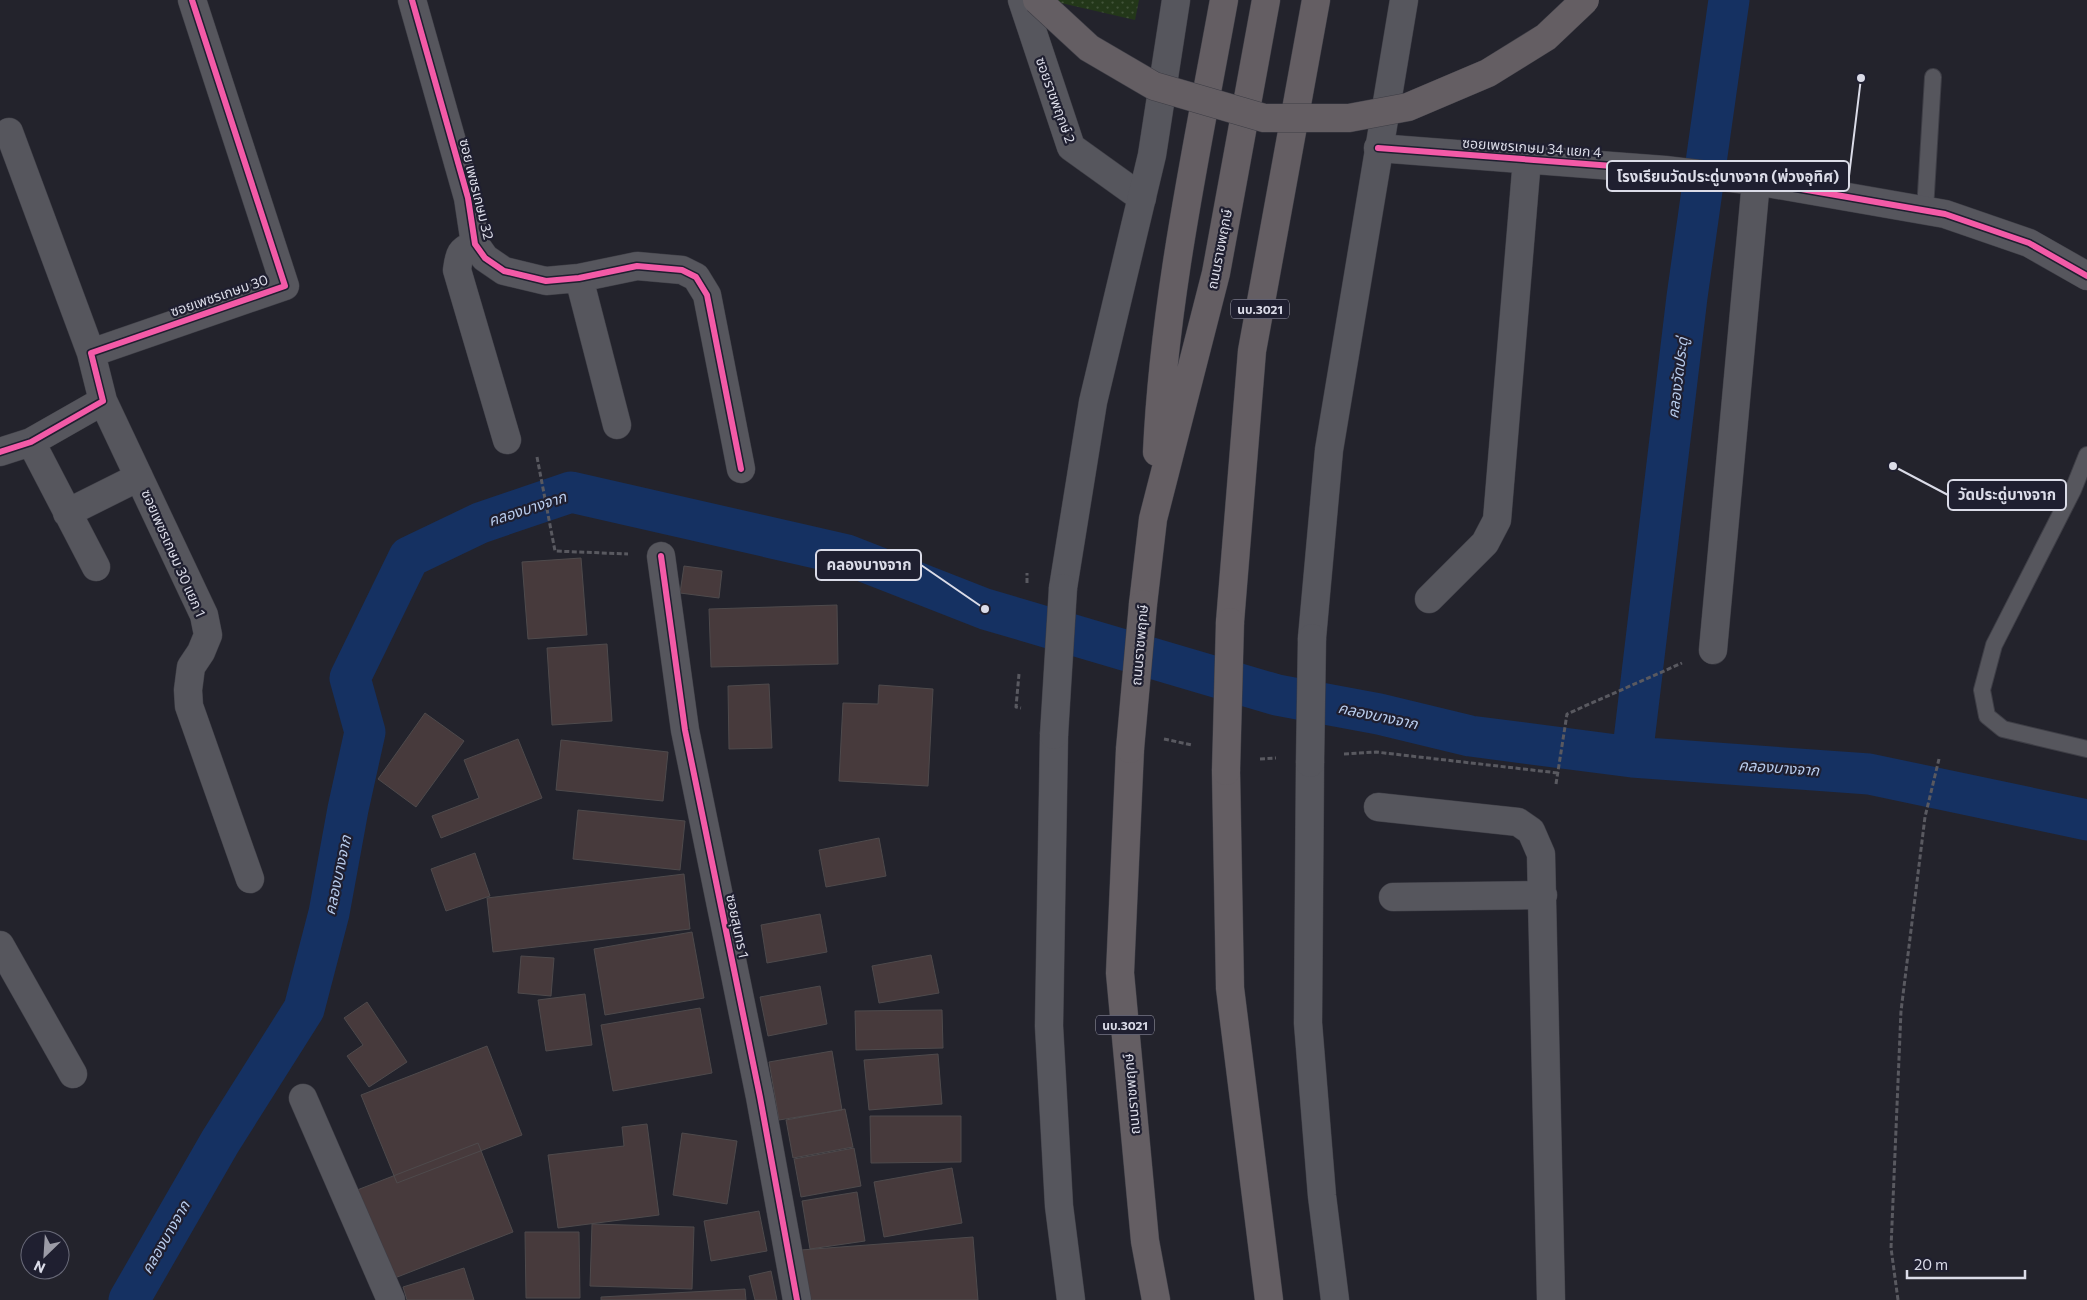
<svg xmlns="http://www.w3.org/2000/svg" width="2087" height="1300" viewBox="0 0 2087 1300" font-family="Commissioner,'Noto Sans Thai',sans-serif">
<defs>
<pattern id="grass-dots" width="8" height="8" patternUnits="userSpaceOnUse" patternTransform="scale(1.25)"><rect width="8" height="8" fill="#233719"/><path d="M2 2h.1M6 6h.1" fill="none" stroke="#42533a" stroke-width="1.8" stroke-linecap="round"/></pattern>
</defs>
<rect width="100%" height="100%" fill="#23232c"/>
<!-- grass -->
<path fill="url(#grass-dots)" d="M 1048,0 L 1139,0 L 1135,20 Z"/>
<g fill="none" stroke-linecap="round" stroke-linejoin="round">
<!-- canal -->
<path stroke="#153162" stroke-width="41" d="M 1632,757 L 1687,297 L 1729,0
M 129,1300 L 220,1142 L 304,1009 L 329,913 L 348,809 L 365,732 L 350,678 L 409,557 L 480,523 L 571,492 L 847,555 L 985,609 L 1277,695 L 1379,714 L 1470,736 L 1632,757 L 1869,774 L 2087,820"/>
</g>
<!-- building -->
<path fill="#473a3c" stroke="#4e4a4c" d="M 581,558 L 587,635 L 528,639 L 522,562 Z
M 684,566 L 722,571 L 719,598 L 680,593 Z
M 837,605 L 838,664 L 711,667 L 709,609 Z
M 607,644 L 612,721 L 552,725 L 547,648 Z
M 769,684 L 772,748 L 729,749 L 728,686 Z
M 879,685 L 933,689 L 928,786 L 839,781 L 843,703 L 878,704 Z
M 425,713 L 464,741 L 416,807 L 378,779 Z
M 518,739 L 542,798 L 441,838 L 432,816 L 479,798 L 464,760 Z
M 561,740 L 668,752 L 663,801 L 556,790 Z
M 578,810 L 685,821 L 680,870 L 573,859 Z
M 879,838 L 886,876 L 826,887 L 819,850 Z
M 475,853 L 490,896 L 446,911 L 431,869 Z
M 684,874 L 690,929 L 493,952 L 487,898 Z
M 820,914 L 827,952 L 767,963 L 761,925 Z
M 692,932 L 704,998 L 605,1015 L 594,949 Z
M 931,955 L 939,993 L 879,1003 L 872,966 Z
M 521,956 L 554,958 L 551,996 L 518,993 Z
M 820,986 L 827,1024 L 768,1036 L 760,997 Z
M 585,994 L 592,1045 L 546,1051 L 538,1000 Z
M 367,1002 L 407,1062 L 369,1087 L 347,1056 L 363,1045 L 344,1018 Z
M 700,1008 L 712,1073 L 613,1091 L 601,1025 Z
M 942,1010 L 943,1048 L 856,1050 L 855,1011 Z
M 487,1046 L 522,1135 L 397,1183 L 361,1095 Z
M 832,1051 L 842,1110 L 779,1120 L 769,1062 Z
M 938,1054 L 942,1104 L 869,1110 L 864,1060 Z
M 845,1109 L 853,1147 L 793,1158 L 786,1120 Z
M 870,1116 L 961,1116 L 961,1162 L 871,1163 Z
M 647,1124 L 659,1215 L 558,1228 L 548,1155 L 624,1146 L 622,1127 Z
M 682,1133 L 737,1141 L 727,1204 L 673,1195 Z
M 478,1143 L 513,1232 L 387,1281 L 352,1192 Z
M 854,1148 L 861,1186 L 801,1197 L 794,1159 Z
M 952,1168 L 962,1223 L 884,1237 L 874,1182 Z
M 857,1192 L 865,1241 L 810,1249 L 802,1201 Z
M 759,1211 L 767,1251 L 711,1261 L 704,1221 Z
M 592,1224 L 694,1227 L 692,1289 L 590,1286 Z
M 525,1232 L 579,1232 L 580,1298 L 526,1298 Z
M 973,1237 L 978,1300 L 805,1300 L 801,1250 Z
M 464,1268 L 474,1300 L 407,1300 L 403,1287 Z
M 771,1271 L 777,1300 L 755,1300 L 749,1276 Z
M 745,1289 L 746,1300 L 601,1300 L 601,1297 Z"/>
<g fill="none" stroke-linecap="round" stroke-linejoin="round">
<!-- service casing -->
<g stroke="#3e3e46" stroke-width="18">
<path id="service" d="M 1925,210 L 1933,77
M 2087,455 L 2073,490 L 1994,645 L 1982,690 L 1987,716 L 2003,729 L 2087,749"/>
</g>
<!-- minor casing -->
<g stroke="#3e3e46" stroke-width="29">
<path id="minor" d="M 412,0 L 468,198 L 475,244 L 485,258 L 504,271 L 546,281 L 579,278 L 637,266 L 682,270 L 696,277 L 707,295 L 741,469
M 1022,0 L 1071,147 L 1142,198
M 9,132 L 91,353
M 1378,148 L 1665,170 L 1756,181 L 1945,214 L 2029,243 L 2087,276
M 475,244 C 460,250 459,254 457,270 L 507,440
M 579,278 L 617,425
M 103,401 L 204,615 L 208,635 L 201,652 L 191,667 L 188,690 L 189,706 L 250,879
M 31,442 L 96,567
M 0,452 L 31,442 L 103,401 L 91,353 L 285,286 L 192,0
M 67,513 L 139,477
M 661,556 L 685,730 L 760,1097 L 797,1300
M 1429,599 L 1485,543 L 1497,520 L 1527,159
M 1713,650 L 1756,181
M 1378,807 L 1518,822 L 1531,831 L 1541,854 L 1551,1300
M 1393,897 L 1543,895
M 0,945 L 73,1074
M 303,1098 L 391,1300"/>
</g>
<!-- secondary casing -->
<g stroke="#3e3e46" stroke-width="29">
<path id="secondary" d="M 1063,588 L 1093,402 L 1152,155 L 1176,0
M 1312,638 L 1329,450 L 1404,0
M 1054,735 L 1049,1026 L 1059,1206 L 1071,1300
M 1310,763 L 1308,1023 L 1322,1196 L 1335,1300"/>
</g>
<!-- primary casing -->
<g stroke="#3e3e46" stroke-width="29">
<path id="primary" d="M 1157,452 C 1164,300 1197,149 1224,0
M 1143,604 L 1153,519 L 1216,273 L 1266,0
M 1230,622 L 1252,351 L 1316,0
M 1130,749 L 1120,973 L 1145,1241 L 1156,1300
M 1226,771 L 1230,988 L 1269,1300"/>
</g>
<!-- path -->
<path stroke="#595960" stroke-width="3" stroke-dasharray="5 2.5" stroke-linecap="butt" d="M 537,457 L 555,551 L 628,554
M 1027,583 L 1027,573
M 1019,674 L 1016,707 L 1021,708
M 1164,739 L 1192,745
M 1344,754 L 1376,752 L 1558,773
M 1260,759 L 1276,758
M 1556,784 L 1567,714 L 1682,663
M 1898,1300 L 1891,1248 L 1901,1011 L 1925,817 L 1939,759"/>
<!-- service -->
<use href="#service" stroke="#56565d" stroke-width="16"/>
<!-- minor -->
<use href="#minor" stroke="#56565d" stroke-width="28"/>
<!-- secondary -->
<use href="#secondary" stroke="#56565d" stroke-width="28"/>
<!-- primary -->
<use href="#primary" stroke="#645e63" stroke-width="28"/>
<!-- secondary-bridge casing -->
<g stroke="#3e3e46" stroke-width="29" stroke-linecap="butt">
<path id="secondary-bridge" d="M 1054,735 L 1063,588
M 1310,763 L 1312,638"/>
</g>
<!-- primary-bridge casing -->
<g stroke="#3e3e46" stroke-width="29" stroke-linecap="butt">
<path id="primary-bridge" d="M 1037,0 L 1089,48 L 1154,86 L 1264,118 L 1349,118 L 1408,107 L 1488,73 L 1546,37 L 1585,0
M 1130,749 L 1143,604
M 1226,771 L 1230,622"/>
</g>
<!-- secondary-bridge -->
<use href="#secondary-bridge" stroke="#56565d" stroke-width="28"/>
<!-- primary-bridge -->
<use href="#primary-bridge" stroke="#645e63" stroke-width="28"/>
<!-- cycleway casing -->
<g stroke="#1f1f30" stroke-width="9">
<path id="cycleway" d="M 412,0 L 468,198 L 475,244 L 485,258 L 504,271 L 546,281 L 579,278 L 637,266 L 682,270 L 696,277 L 707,295 L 741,469
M 1378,148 L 1665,170 L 1756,181 L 1945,214 L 2029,243 L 2087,276
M 0,452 L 31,442 L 103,401 L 91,353 L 285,286 L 192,0
M 661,556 L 685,730 L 760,1097 L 797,1300"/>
</g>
<!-- cycleway -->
<use href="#cycleway" stroke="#f35aa7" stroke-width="6"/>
</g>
<g text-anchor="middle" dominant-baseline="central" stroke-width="4.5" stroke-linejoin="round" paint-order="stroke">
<!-- shield labels -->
<g fill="#1f1f30" stroke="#a3a3b1" stroke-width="1">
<rect x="1231" y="299.5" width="58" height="19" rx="4"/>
<rect x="1096" y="1015.5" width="58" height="19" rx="4"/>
</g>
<g font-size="12" font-weight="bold" fill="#dbdce8">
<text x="1260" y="309">นบ.3021</text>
<text x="1125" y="1025">นบ.3021</text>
</g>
<!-- street labels -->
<g font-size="14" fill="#dbdce8" stroke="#1f1f30">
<text transform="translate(1056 100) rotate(70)">ซอยราชพฤกษ์ 2</text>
<text transform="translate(1532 147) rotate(4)">ซอยเพชรเกษม 34 แยก 4</text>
<text transform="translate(477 189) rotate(76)">ซอย เพชรเกษม 32</text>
<text transform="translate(1219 249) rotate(-79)">ถนนราชพฤกษ์</text>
<text transform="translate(219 295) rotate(-19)">ซอยเพชรเกษม 30</text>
<text transform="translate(174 553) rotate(66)">ซอยเพชรเกษม 30 แยก 1</text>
<text transform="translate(1139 645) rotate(-85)">ถนนราชพฤกษ์</text>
<text transform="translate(738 926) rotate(78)">ซอยสุนทร 1</text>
<text transform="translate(1131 1094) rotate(-95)">ถนนราชพฤกษ์</text>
</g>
<!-- water labels -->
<g font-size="15" font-style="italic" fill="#b9cdee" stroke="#1f1f30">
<text transform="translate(1677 378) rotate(-83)">คลองวัดประดู่</text>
<text transform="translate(527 508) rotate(-18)">คลองบางจาก</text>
<text transform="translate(1378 715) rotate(12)">คลองบางจาก</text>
<text transform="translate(1779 767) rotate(4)">คลองบางจาก</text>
<text transform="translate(337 875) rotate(-78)">คลองบางจาก</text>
<text transform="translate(165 1237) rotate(-60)">คลองบางจาก</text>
</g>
</g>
<!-- callouts -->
<path fill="none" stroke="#dbdce8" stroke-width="2" d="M1861 78L1849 176M1893 466L1948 495M985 609L921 565"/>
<g fill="#dbdce8" stroke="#1f1f30" stroke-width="2">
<circle cx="1861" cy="78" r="5"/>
<circle cx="1893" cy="466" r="5"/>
<circle cx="985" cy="609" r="5"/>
</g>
<g fill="#1f1f30" stroke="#dbdce8" stroke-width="2">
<rect x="1607" y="161" width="242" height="30" rx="5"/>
<rect x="1948" y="480" width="118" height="30" rx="5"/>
<rect x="816" y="550" width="105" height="30" rx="5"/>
</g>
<g font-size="15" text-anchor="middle" font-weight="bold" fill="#dbdce8">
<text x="1728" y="182">โรงเรียนวัดประดู่บางจาก (พ่วงอุทิศ)</text>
<text x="2007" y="500">วัดประดู่บางจาก</text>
<text x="869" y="570">คลองบางจาก</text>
</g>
<!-- north arrow -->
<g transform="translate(45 1255) rotate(205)"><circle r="24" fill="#1f1f30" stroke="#6a6b7a"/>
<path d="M0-4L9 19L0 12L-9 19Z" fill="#9b9ba6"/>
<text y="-8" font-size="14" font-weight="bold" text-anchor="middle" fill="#dbdce8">N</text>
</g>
<!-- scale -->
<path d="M1907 1270v8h118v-8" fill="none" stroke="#dbdce8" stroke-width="2.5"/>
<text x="1914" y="1270" font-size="15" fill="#dbdce8" stroke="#1f1f30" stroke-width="4" paint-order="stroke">20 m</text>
</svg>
